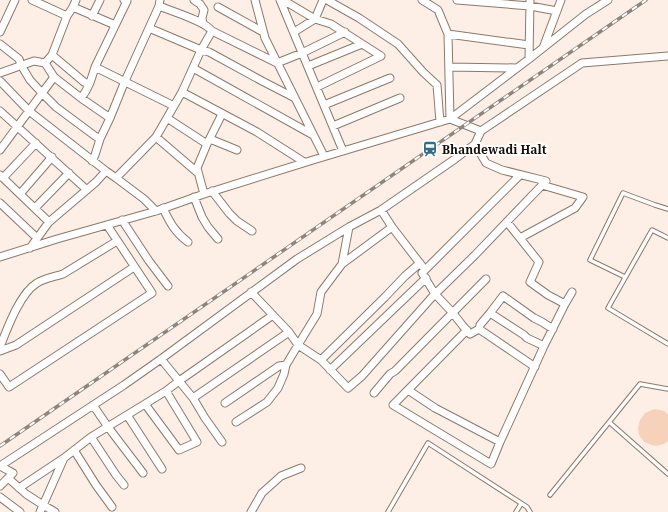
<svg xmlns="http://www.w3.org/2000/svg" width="668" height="512" viewBox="0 0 668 512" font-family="'Noto Serif',serif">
<rect width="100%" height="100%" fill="#fdefe5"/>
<!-- building -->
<path fill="#f6d2ba" d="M 656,409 L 664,411 L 668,414 L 668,441 L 664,444 L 656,446 L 652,445 L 644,442 L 639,435 L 638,428 L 640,420 L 645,413 L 652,410 Z"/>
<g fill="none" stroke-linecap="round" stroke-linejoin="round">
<!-- lane casing -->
<g stroke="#8d796b" stroke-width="5.5">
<path id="lane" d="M 668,238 L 652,230 L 608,308 L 668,344
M 625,277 L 590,260 L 623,193 L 655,205 L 668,209
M 609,422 L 668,474
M 550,495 L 640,384 L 668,389
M 388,512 L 428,443 L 527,507 L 530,512
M 516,512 L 521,504"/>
</g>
<!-- street casing -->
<g stroke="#8d796b" stroke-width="9">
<path id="street" d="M 32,0 L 67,16
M 124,0 L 127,1 L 95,67 L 174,106
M 194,0 L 200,4 L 204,10 L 202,18 L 203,24
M 255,0 L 265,38 L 324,156
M 280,0 L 343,151
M 283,0 L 315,19 L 331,24 L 381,56
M 327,0 L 359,18 L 398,44 L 423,72 L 437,85 L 440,122
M 422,0 L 438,10 L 448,34 L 450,119
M 457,0 L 530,6 L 557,11
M 530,0 L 529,59 L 586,14 L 608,0
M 159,6 C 171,11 205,21 212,31
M 73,7 L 115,25
M 218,7 L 263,32
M 92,16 L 100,0
M 149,28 L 201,50 L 209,52 L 262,81 L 295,98
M 0,32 L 15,0
M 294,32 L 315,19 L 323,0
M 448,34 L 529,45
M 0,44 L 19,59 L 21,65 L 30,80 L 42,93 L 56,107 L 95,136 L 100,139
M 543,48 L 561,0
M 52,55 L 84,82 L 89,84
M 45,63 L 52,55 L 67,16 L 73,7 L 76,0
M 308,66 L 362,44
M 449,67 L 517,68
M 193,68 L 313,135
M 0,73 L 34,61 L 45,63 L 54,77 L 81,98 L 110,118
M 0,81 L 29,111 L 106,171
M 317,87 L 381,56
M 182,92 L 257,132 L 304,162
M 81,98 C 89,89 92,77 95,67
M 324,105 L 390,78
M 0,111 L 87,190
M 167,118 L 207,144
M 450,119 L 481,131 L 582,63 L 668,56
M 333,126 L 400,98
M 156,137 L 198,173
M 210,139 L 237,150
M 0,150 L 54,77
M 92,161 L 95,155 L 100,139 L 110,118 L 125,81 L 159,6 L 160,0
M 0,175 L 49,222
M 520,175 L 422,273 L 435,294 L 452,312 L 463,326 L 470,334 L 479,329 L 480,325 L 490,313 L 503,296 L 534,318 L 542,322 L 553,329
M 3,178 L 36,143
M 116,178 L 144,199 L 156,211
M 212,191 L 229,213 L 237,221 L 252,231
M 20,194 L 52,157
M 204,194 L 197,168 L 207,144 L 222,114
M 194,197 L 202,217 L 208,227 L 218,239
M 0,203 L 37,238
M 35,208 L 69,173
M 163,208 C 170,223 175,232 188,242
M 381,210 L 392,227
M 122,220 L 149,261 L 168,286
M 507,222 L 539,262 L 530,282 L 548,295 L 565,304
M 520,238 L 575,208 L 583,197 L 542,185
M 30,248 L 49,222 L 96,182 L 106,171 L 116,178 L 156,137 L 182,92 L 201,50 L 212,31 L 277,63 L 302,53 L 345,32
M 0,257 L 57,239 L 156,211 L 204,194 L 313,160 L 450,119 L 529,59
M 342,264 L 392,227 L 422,266
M 251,292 L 289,332 L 298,345 L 317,314 L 321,292 L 342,264 L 349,227
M 490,313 L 524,335 L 527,338 L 544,346
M 479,329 L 535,367
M 467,330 L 393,405 L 491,464 L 500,442
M 0,347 C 7,329 20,293 37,283 C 45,278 54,277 63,274 L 117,241
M 0,351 L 16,345 L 134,267
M 321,360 L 385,297 L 405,276 L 420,263
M 330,370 L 426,278
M 0,374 L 9,387 L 152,293 L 107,225
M 408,390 L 435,408 L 500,442 L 544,346 L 565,304 L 572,292
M 374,393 L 390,374 L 395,371 L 486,279
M 193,398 L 289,332
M 225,403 L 279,366 L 286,365
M 145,404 L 166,391
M 93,405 L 108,427 L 143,473
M 127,415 L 162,469
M 236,422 L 267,402 L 278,388 L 284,374 L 286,365 L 298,345 L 321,360 L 348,388 L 362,376 L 433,296 L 475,255 L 546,181 L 502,170 L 486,163 L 475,144
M 91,437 L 116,475 L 124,485
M 222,442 L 205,418 L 193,398 L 179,381 L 273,315
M 74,450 L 96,485 L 112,507
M 0,466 L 124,385 L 161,359 L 297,259 L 349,227 L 381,210 L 455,159 L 475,144 L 481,131
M 8,478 L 26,494 L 43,505 L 55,512
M 0,486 L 13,473 L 0,466
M 19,488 L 64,458
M 0,497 L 20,512
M 40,512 L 64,458 L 91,437 L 145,404 L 179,450 L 197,442 L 166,391 L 179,381 L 161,359
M 251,512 L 262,493 L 281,476 L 301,468"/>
</g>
<!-- lane -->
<use href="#lane" stroke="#fff" stroke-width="3.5"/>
<!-- street -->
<use href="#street" stroke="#fff" stroke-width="7"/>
<!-- rail casing -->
<g stroke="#90857d" stroke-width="3.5">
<path id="rail" d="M 0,446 L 646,0"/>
</g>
<!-- rail -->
<use href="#rail" stroke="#fff" stroke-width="2" stroke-dasharray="6" stroke-linecap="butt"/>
</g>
<!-- icons -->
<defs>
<g id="station-bare" transform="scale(1.2)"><path d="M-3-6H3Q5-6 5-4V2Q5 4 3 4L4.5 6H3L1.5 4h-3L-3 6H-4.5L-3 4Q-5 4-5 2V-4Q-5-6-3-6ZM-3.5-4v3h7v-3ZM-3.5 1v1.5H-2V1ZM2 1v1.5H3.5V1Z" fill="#336e86" stroke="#fff" stroke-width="2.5" paint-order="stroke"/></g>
</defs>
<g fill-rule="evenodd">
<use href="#station-bare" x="430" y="149"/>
</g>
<g text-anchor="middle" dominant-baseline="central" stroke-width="4" stroke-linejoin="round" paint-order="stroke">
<!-- poi labels -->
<g font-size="12" font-weight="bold" fill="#140d08" stroke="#fff" text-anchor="start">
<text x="442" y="149">Bhandewadi Halt</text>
</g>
</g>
</svg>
